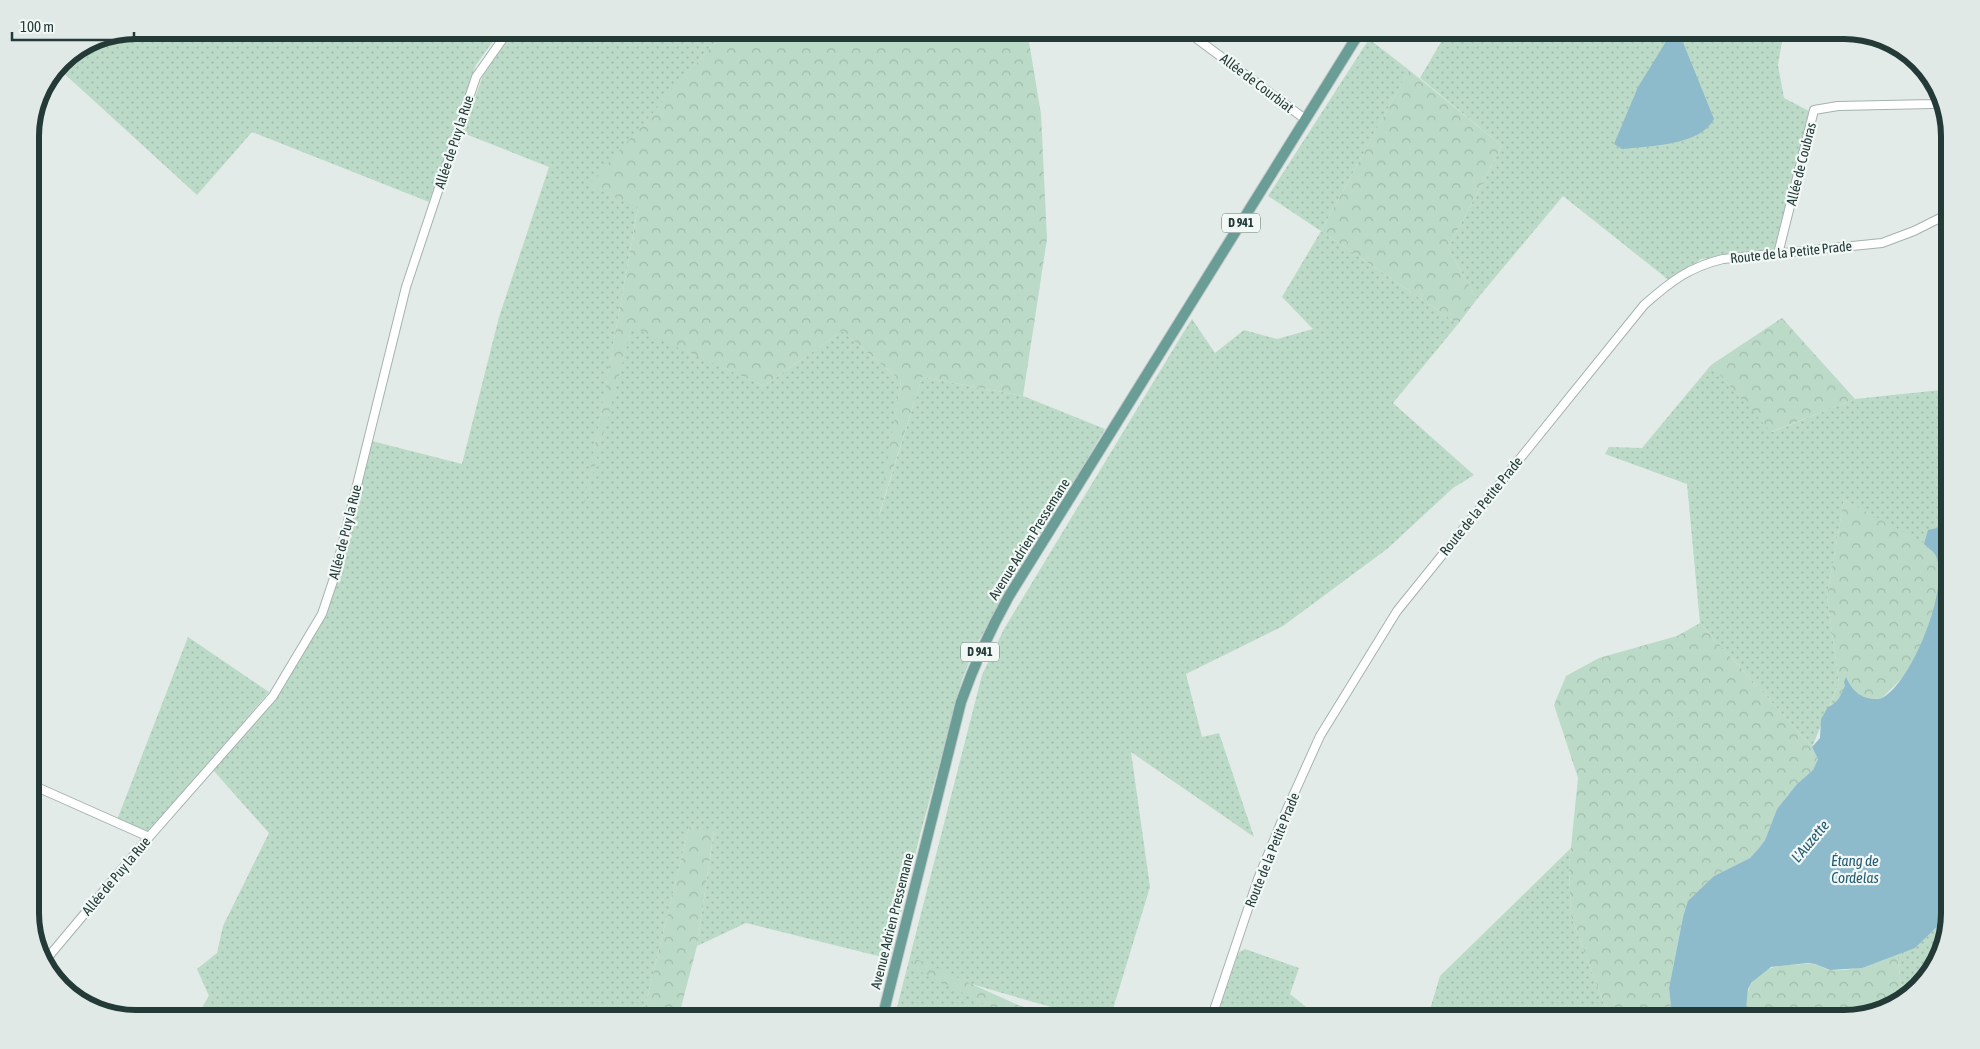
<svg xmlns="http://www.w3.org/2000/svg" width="1980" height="1049" viewBox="0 0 1980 1049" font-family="'Asap Condensed',sans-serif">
<defs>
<pattern id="grass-dots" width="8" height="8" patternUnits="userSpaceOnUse" patternTransform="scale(1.25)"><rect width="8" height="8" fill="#bcdac8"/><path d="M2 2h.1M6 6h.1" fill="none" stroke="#a1bcac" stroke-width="1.8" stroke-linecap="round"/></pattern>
<pattern id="forest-crowns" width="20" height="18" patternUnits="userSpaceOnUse" patternTransform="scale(1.25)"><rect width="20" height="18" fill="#bcdac8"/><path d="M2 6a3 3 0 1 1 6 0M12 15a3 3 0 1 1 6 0" fill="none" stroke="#a1bcac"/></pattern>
</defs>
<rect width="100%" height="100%" fill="#e2ebe8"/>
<!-- grass -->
<path fill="url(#grass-dots)" d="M 136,30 L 501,30 L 476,65 L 429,202 L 252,132 L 197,195 L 57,67 L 61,61 L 96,38 Z
M 515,30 L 726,30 L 590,185 L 638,207 L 585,501 L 632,326 L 764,386 L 842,331 L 901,381 L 879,516 L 922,377 L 1023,396 L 1105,429 L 975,647 L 962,680 L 920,835 L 891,954 L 882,957 L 746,923 L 697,946 L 714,831 L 689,827 L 642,1019 L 195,1019 L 209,996 L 197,969 L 217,953 L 223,926 L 269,833 L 213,770 L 277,697 L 327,614 L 372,441 L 462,464 L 499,317 L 549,167 L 463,133 L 483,75 Z
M 1448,30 L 1784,30 L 1778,65 L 1784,98 L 1809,111 L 1774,251 L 1701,259 L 1670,281 L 1563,196 L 1477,299 L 1448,248 L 1502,146 L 1420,78 Z
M 1369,39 L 1409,70 L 1321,231 L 1458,324 L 1393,403 L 1474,475 L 1453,488 L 1387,549 L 1283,626 L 1186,674 L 1202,737 L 1219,733 L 1254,837 L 1131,752 L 1150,887 L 1110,1019 L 1092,1019 L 916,968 L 1014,1019 L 894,1019 L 982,675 L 1004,629 L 1180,338 L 1192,319 L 1215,353 L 1244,330 L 1277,339 L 1313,329 L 1282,297 L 1321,231 L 1268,196 Z
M 1711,365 L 1772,432 L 1855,399 L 1950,389 L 1950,529 L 1924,544 L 1844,500 L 1827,596 L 1839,683 L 1812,747 L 1700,623 L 1687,484 L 1605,454 L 1609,447 L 1642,448 Z
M 188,637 L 269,692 L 148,833 L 117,820 Z
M 1571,848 L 1569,867 L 1571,916 L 1604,1004 L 1627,1019 L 1427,1019 L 1440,976 Z
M 1949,916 L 1939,960 L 1903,998 L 1897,953 L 1915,948 L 1936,926 Z
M 1245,949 L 1299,968 L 1290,994 L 1321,1019 L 1216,1019 L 1239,952 Z"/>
<!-- forest -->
<path fill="url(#forest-crowns)" d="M 726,30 L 1027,30 L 1041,114 L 1047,239 L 1023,396 L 922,377 L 877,521 L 901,381 L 842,331 L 764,386 L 632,327 L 583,510 L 638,208 L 589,185 Z
M 1409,70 L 1502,146 L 1448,248 L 1477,299 L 1458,324 L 1321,231 Z
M 1782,318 L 1855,399 L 1771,432 L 1711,365 Z
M 1844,500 L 1924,543 L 1928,530 L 1936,547 L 1945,588 L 1920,660 L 1882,698 L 1830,705 L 1839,683 L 1827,596 Z
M 1700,623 L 1812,747 L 1818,759 L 1813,770 L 1797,784 L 1777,809 L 1765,840 L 1759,848 L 1750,858 L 1714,876 L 1683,917 L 1669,988 L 1671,1007 L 1669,1019 L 1627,1019 L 1604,1004 L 1571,916 L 1569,867 L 1578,778 L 1554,705 L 1566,676 L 1599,658 L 1677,636 Z
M 689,827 L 714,830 L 697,946 L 678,1019 L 642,1019 Z
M 1897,953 L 1903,998 L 1897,1005 L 1844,1019 L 1745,1019 C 1745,986 1753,967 1789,965 C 1797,965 1805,963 1812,964 C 1819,964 1824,969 1830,970 C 1854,972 1877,963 1897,953 Z
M 914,958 L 1020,1006 L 1085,1019 L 1014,1019 L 912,967 Z"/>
<!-- water -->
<path fill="#8ebbcc" d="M 1673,30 L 1678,30 L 1714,119 C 1700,146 1648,146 1622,149 L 1614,144 L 1638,87 Z
M 1950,525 L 1950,761 L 1944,800 L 1945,813 L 1950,829 L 1950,914 L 1915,948 L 1862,968 L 1830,970 L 1815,964 L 1808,963 L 1771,967 L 1752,982 L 1748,989 L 1745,1019 L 1669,1019 L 1671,1007 L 1669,988 L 1683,917 L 1688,901 L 1714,876 L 1750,858 L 1759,848 L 1765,840 L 1777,809 L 1797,784 L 1813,770 L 1818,759 L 1812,747 L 1820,738 L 1821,719 L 1828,707 C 1839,702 1840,696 1845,686 L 1844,682 L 1846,677 C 1850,686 1855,693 1864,697 C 1869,699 1877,700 1882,698 C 1912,683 1952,583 1935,554 C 1932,550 1927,547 1924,544 L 1928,530 Z"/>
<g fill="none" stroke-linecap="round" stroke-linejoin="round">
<!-- minor casing -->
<g stroke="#a5b2af" stroke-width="10">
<path id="minor" d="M 1185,30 L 1305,119
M 1778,254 L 1814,110 L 1838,106 L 1932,104 L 1941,102
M 30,784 L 149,837
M 44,962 L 149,837 L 273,696 L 322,614 L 334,578 L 406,287 L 476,77 L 509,30
M 1211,1019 L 1258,879 L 1283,818 L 1320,736 L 1397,611 L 1644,305 C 1670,282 1689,267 1723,259 L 1882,243 L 1914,231 L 1950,213"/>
</g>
<!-- major casing -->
<g stroke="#c1c8c7" stroke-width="12">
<path id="major" d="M 882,1019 L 961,702 C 974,665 990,630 1009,596 L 1361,30"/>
</g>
<!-- minor -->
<use href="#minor" stroke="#fff" stroke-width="8"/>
<!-- major -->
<use href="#major" stroke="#699d96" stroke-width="10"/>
</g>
<g text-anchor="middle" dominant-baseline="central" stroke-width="4.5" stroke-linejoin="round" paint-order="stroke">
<!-- shield labels -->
<g fill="#f2f8f5" stroke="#617370" stroke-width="1">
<rect x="1222" y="213.5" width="38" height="19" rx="4"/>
<rect x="961" y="642.5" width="38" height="19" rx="4"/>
</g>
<g font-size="12" font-weight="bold" fill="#233a37">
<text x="1241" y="223">D 941</text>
<text x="980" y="652">D 941</text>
</g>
<!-- street labels -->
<g font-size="14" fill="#233a37" stroke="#f2f8f5">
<text transform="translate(1257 83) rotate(37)">Allée de Courbiat</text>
<text transform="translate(454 142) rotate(-72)">Allée de Puy la Rue</text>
<text transform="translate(1801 164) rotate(-76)">Allée de Coubras</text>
<text transform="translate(1791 252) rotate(-6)">Route de la Petite Prade</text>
<text transform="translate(1481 506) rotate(-51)">Route de la Petite Prade</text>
<text transform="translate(345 532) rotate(-76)">Allée de Puy la Rue</text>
<text transform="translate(1029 539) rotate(-58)">Avenue Adrien Pressemane</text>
<text transform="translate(1272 850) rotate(-68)">Route de la Petite Prade</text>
<text transform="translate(116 876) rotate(-50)">Allée de Puy la Rue</text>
<text transform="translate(892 921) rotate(-76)">Avenue Adrien Pressemane</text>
</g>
<!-- water labels -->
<g font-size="15" font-style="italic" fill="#225b72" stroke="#f2f8f5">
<text transform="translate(1810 841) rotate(-50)">L'Auzette</text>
<text x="1855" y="860">Étang de<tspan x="1855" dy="17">Cordelas</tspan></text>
</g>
</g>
<!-- crop -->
<path d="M0 0H1980V1049H0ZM136 39H1844A97 97 0 0 1 1941 136V913A97 97 0 0 1 1844 1010H136A97 97 0 0 1 39 913V136A97 97 0 0 1 136 39Z" fill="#e1e9e6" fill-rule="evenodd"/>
<path fill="none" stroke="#233a37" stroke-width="6" d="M136 39H1844A97 97 0 0 1 1941 136V913A97 97 0 0 1 1844 1010H136A97 97 0 0 1 39 913V136A97 97 0 0 1 136 39Z"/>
<!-- scale -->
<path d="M12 32v8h122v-8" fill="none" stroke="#233a37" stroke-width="2.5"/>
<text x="20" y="32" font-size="15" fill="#233a37" stroke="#f2f8f5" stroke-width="4" paint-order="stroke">100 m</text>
</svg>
